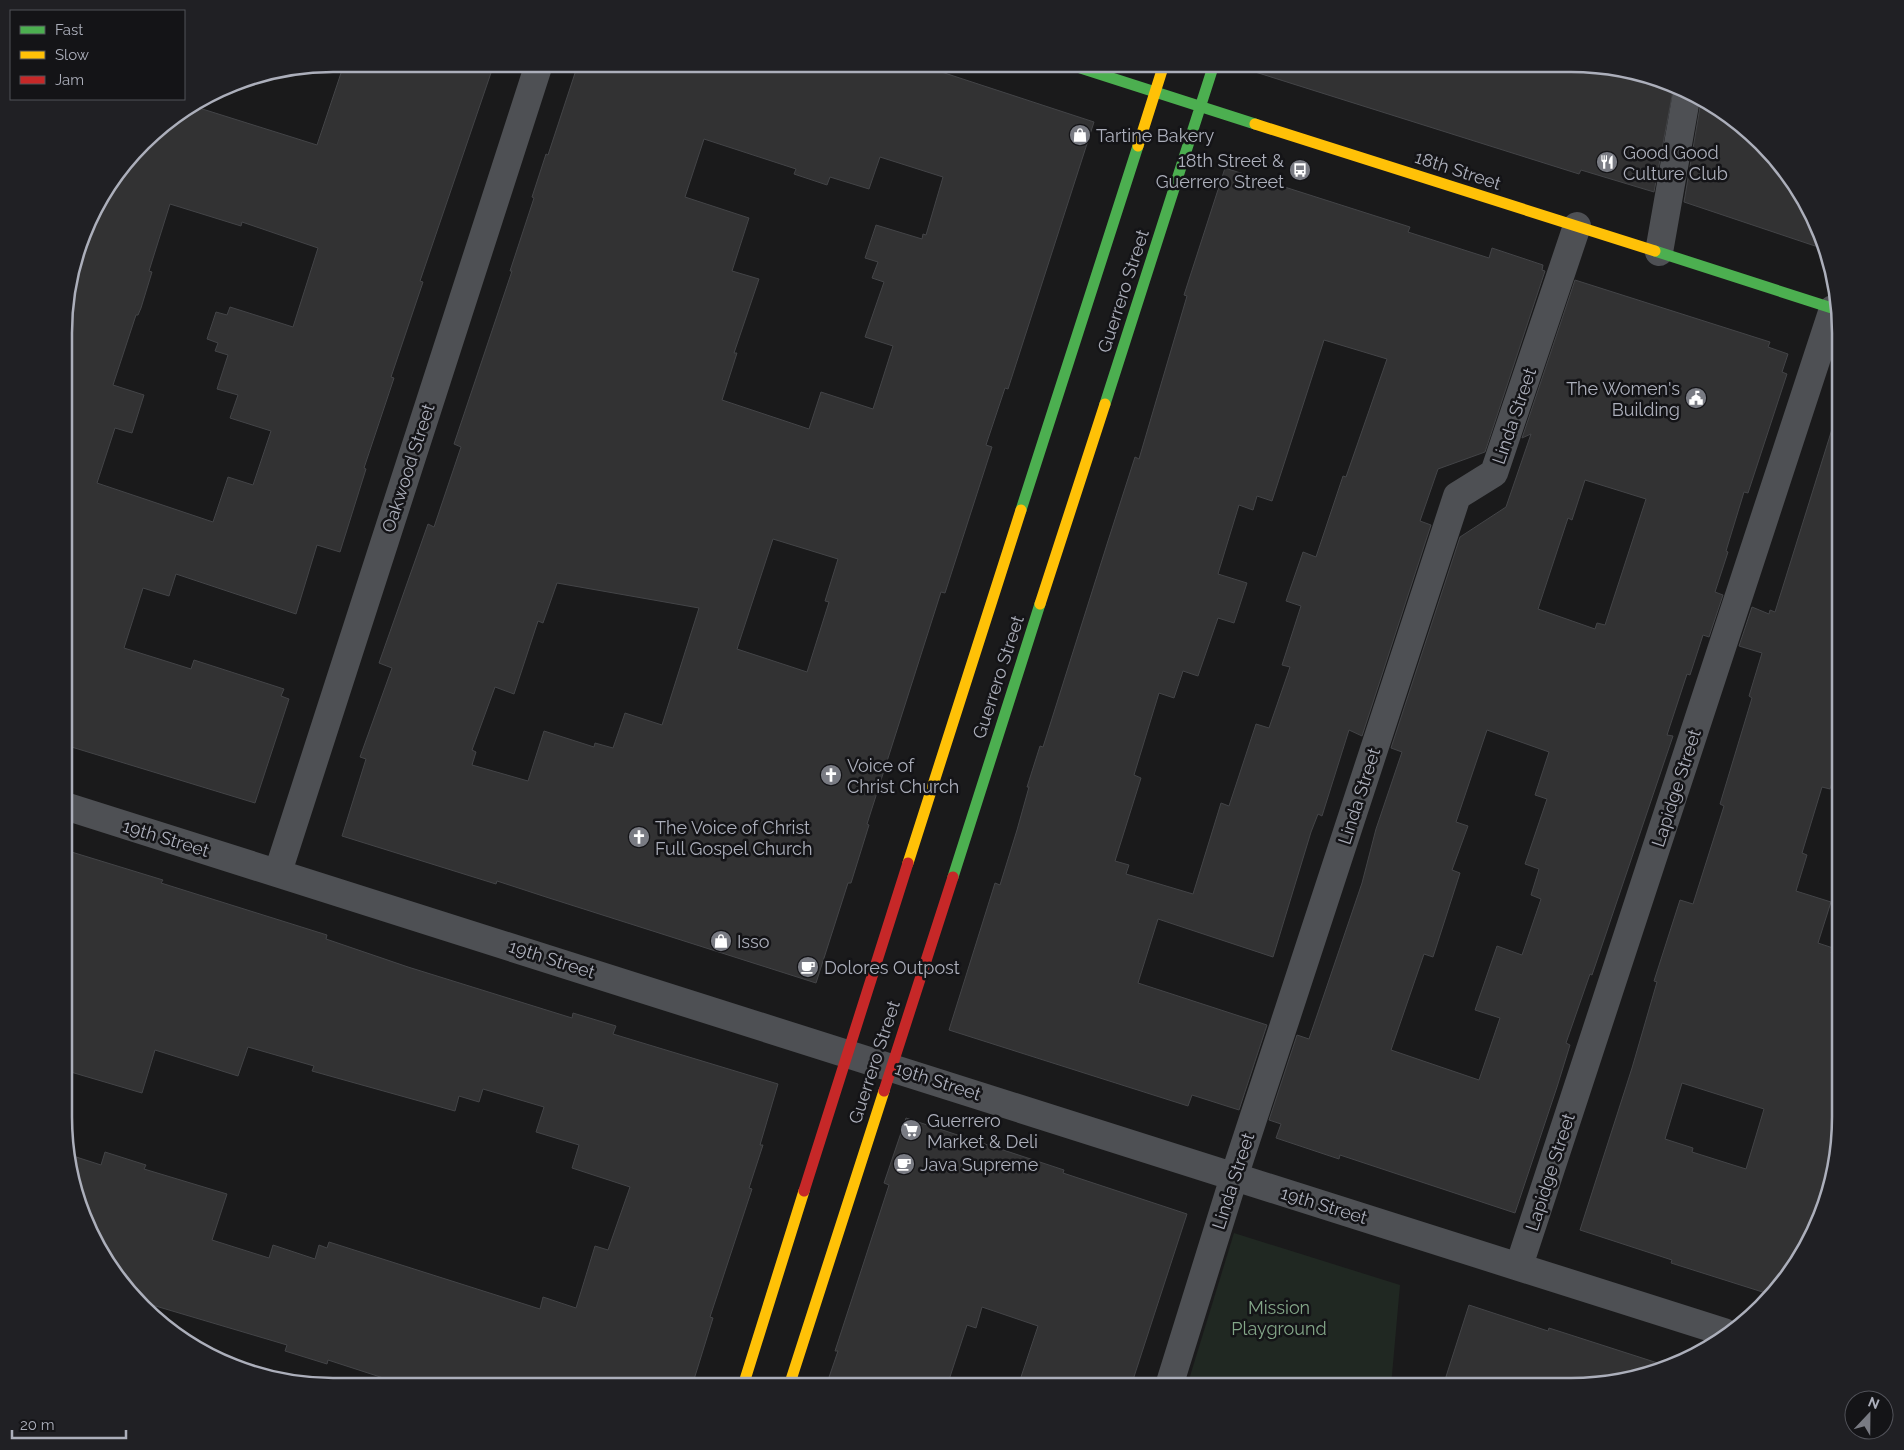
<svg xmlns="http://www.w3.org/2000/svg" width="1904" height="1450" viewBox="0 0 1904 1450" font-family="Raleway,sans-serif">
<rect width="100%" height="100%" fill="#1a1a1b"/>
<!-- green -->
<path fill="#202822" d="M 1234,1233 L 1400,1285 L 1391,1386 L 1187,1386 Z"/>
<!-- building -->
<path fill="#323233" stroke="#434447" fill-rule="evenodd" d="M 344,64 L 494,64 L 420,281 L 423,282 L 391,377 L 394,378 L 364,468 L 366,469 L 340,552 L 317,545 L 296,614 L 176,574 L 169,596 L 143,588 L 124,648 L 191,669 L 194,660 L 284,689 L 281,696 L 289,699 L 255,803 L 65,745 L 66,298 L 100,199 L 156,130 L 196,107 L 317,145 ZM 170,204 L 241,226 L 242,222 L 318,248 L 293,327 L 230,307 L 227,315 L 216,312 L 207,339 L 218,343 L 215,351 L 228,355 L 217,389 L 238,395 L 230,418 L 271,431 L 253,485 L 228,477 L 213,522 L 97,483 L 115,428 L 132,433 L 144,395 L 113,385 L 136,315 L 138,315 L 141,308 L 152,272 L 149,271 Z
M 578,64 L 917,64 L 1094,122 L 1008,389 L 1005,388 L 986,445 L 992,447 L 945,593 L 941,592 L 867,824 L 869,825 L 851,883 L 848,883 L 816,983 L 546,897 L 497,881 L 496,884 L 342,836 L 366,759 L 360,757 L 392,668 L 379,663 L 428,524 L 434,527 L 461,447 L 454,444 L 512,271 L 510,271 L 534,198 L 532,197 L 546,154 L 548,155 ZM 704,139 L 796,169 L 794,174 L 827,185 L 830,177 L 869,189 L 880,157 L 943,177 L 926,235 L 923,234 L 922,239 L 876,225 L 865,258 L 878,262 L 872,278 L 884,282 L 865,337 L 893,346 L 873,409 L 821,392 L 809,429 L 722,400 L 737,353 L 734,353 L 759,279 L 732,271 L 749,218 L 685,197 ZM 773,539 L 838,559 L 825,601 L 829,602 L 807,672 L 737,649 ZM 557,583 L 699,608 L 662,725 L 625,713 L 613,748 L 595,743 L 594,747 L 544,731 L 528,781 L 472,765 L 476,752 L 472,750 L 495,687 L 514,694 L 538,621 L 543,623 Z
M 1253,64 L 1588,64 L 1674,85 L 1654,192 L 1581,170 L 1579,174 L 1252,71 Z
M 1701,101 L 1748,130 L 1813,214 L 1824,249 L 1684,202 Z
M 1225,168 L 1410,227 L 1408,232 L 1489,258 L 1492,248 L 1543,265 L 1542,270 L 1545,271 L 1485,452 L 1438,469 L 1420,521 L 1431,525 L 1362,736 L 1349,730 L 1322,816 L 1318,814 L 1311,832 L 1273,957 L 1158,919 L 1138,983 L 1267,1025 L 1239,1110 L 1192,1095 L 1188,1106 L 949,1030 L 995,883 L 1000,885 L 1017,830 L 1029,787 L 1027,787 L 1040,746 L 1043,747 L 1108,541 L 1135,457 L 1139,459 L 1187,296 L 1184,295 ZM 1324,340 L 1387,359 L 1346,477 L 1343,476 L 1316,557 L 1303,552 L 1286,601 L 1301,606 L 1282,665 L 1290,667 L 1269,728 L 1256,724 L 1229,806 L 1221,803 L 1193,894 L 1126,874 L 1129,865 L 1115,861 L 1141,778 L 1134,775 L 1159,693 L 1174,698 L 1183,671 L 1198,676 L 1218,618 L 1234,623 L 1247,583 L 1218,574 L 1239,505 L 1253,510 L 1257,496 L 1272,501 Z
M 1575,280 L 1770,342 L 1768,347 L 1788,354 L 1782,372 L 1787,374 L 1748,493 L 1744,492 L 1726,551 L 1728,552 L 1715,592 L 1723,595 L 1709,637 L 1703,635 L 1690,675 L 1687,674 L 1667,735 L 1673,736 L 1592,975 L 1590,974 L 1566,1043 L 1570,1045 L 1557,1087 L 1515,1213 L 1340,1155 L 1339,1159 L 1276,1138 L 1281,1124 L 1269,1120 L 1297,1035 L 1309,1039 L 1362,883 L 1376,829 L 1402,752 L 1391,748 L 1460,537 L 1506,507 L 1531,434 L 1522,438 ZM 1585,480 L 1646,499 L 1605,625 L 1597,623 L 1595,629 L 1538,609 L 1568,518 L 1572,520 ZM 1487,730 L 1549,752 L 1535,795 L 1547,799 L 1525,864 L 1539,869 L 1531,895 L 1541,899 L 1522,955 L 1497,946 L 1475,1010 L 1500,1018 L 1479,1080 L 1391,1050 L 1424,954 L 1433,957 L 1460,873 L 1452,870 L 1468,826 L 1456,822 Z
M 1833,426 L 1840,427 L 1840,756 L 1830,789 L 1822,787 L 1802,853 L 1807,855 L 1796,891 L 1831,902 L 1818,943 L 1833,948 L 1831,953 L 1840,956 L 1840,1134 L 1820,1220 L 1772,1295 L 1671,1263 L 1672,1260 L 1580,1230 L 1632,1068 L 1657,982 L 1654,981 L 1680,900 L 1693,904 L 1724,806 L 1720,804 L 1752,698 L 1749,696 L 1762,653 L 1739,646 L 1752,607 L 1769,614 L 1770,610 L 1775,612 ZM 1682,1083 L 1764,1109 L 1746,1169 L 1692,1152 L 1693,1148 L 1665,1139 Z
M 65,850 L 163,880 L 161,883 L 327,935 L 326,939 L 408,967 L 572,1018 L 573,1013 L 616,1026 L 613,1034 L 778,1084 L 760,1145 L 763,1145 L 749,1188 L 752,1189 L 710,1317 L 713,1318 L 692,1386 L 408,1386 L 328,1360 L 327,1364 L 285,1351 L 287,1345 L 142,1302 L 92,1236 L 70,1155 L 101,1165 L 105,1152 L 146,1165 L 144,1169 L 227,1194 L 212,1240 L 269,1258 L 273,1245 L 315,1259 L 319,1245 L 327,1248 L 329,1242 L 540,1309 L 543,1297 L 576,1308 L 595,1246 L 608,1250 L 630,1187 L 572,1168 L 579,1145 L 536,1132 L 544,1107 L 483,1089 L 479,1102 L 459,1096 L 455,1111 L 312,1071 L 314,1066 L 248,1047 L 238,1076 L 155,1050 L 142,1093 L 64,1070 Z
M 906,1118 L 1064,1170 L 1063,1173 L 1187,1214 L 1131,1386 L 1018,1386 L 1038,1326 L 982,1307 L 976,1328 L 967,1325 L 947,1386 L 826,1386 L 838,1351 L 835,1351 L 889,1185 L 884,1183 Z
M 1469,1305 L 1548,1331 L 1549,1328 L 1667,1366 L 1623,1381 L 1570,1386 L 1443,1386 Z"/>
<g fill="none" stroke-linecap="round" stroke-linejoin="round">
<!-- street -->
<path stroke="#4e5054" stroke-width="28" d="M 1659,252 L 1687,93
M 65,806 L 1724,1332
M 278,872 L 539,64
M 1519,1266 L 1833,309
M 1169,1386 L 1234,1177 L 1457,496 L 1494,473 L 1577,226"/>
<!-- fast -->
<path stroke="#4caf50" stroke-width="11" d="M 1068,64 L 1255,124
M 1655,251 L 1838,310
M 1105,404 L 1214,64
M 1021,510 L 1138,146
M 953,877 L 1040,604"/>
<!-- slow -->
<path stroke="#ffc107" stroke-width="11" d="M 1255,124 L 1655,251
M 1138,146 L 1164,64
M 1040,604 L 1105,404
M 908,863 L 1021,510
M 743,1386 L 804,1191
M 789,1386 L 884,1091"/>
<!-- jam -->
<path stroke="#c62828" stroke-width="11" d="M 884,1091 L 953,877
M 804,1191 L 908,863"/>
</g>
<!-- icons -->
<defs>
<g id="shop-disc" transform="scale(1.125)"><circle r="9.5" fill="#797b83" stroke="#141417"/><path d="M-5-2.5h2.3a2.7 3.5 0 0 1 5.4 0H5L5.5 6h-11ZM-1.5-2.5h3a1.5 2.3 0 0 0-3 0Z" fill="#fff"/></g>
<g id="restaurant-disc" transform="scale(1.125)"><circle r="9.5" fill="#797b83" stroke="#141417"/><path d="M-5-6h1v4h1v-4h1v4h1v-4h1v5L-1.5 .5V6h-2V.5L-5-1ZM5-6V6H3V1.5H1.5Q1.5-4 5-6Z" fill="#fff"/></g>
<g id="bus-disc" transform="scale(1.125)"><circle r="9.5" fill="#797b83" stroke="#141417"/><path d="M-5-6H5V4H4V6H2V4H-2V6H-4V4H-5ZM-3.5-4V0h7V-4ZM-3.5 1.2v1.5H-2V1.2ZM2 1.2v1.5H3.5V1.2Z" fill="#fff"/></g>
<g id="civic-disc" transform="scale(1.125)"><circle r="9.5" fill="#797b83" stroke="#141417"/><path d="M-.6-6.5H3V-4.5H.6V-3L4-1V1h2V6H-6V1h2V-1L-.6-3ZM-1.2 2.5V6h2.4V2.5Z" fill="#fff"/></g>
<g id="church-disc" transform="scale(1.125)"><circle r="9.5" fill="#797b83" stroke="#141417"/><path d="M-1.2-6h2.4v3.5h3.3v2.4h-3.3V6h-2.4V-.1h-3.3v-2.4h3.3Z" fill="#fff"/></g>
<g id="cafe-disc" transform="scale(1.125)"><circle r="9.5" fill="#797b83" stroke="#141417"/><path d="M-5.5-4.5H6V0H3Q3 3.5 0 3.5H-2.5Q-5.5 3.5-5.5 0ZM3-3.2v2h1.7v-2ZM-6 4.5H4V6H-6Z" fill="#fff"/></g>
<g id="supermarket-disc" transform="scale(1.125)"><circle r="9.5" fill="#797b83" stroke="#141417"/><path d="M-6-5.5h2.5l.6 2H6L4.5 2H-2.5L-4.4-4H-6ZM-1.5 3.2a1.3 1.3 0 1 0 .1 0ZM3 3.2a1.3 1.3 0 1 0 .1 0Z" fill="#fff"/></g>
</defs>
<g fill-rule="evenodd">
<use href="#shop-disc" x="1080" y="135"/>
<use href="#restaurant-disc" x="1607" y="162"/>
<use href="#bus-disc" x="1300" y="170"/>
<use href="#civic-disc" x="1696" y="398"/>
<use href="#church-disc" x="831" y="775"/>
<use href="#church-disc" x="639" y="837"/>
<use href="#shop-disc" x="721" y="941"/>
<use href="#cafe-disc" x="808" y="967"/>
<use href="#supermarket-disc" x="911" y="1130"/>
<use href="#cafe-disc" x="904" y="1164"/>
</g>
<g text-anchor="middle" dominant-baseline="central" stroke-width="5" stroke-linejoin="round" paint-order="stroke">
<!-- poi labels -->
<g font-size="18" fill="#acafbb" stroke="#141417" text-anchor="start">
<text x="1096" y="135">Tartine Bakery</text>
<text x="1623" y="152">Good Good<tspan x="1623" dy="21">Culture Club</tspan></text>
<text x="1284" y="160" text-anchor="end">18th Street &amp;<tspan x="1284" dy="21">Guerrero Street</tspan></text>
<text x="1680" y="388" text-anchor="end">The Women's<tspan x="1680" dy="21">Building</tspan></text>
<text x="847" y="765">Voice of<tspan x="847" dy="21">Christ Church</tspan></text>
<text x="655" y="827">The Voice of Christ<tspan x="655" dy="21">Full Gospel Church</tspan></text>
<text x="737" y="941">Isso</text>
<text x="824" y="967">Dolores Outpost</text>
<text x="927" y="1120">Guerrero<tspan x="927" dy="21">Market &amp; Deli</tspan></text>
<text x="920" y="1164">Java Supreme</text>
</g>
<!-- street labels -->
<g font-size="18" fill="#acafbb" stroke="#141417">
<text transform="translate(1458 170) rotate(18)">18th Street</text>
<text transform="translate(1123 291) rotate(-72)">Guerrero Street</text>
<text transform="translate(1514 416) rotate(-71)">Linda Street</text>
<text transform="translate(408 468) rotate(-72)">Oakwood Street</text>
<text transform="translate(998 677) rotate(-72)">Guerrero Street</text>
<text transform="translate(1676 788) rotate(-72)">Lapidge Street</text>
<text transform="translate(1359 796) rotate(-72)">Linda Street</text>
<text transform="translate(166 838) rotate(17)">19th Street</text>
<text transform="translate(552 959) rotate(18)">19th Street</text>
<text transform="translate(874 1062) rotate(-72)">Guerrero Street</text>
<text transform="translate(938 1081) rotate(18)">19th Street</text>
<text transform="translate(1550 1172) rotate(-72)">Lapidge Street</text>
<text transform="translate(1233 1181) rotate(-72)">Linda Street</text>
<text transform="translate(1324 1205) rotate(17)">19th Street</text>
</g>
<!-- park labels -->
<g font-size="18" fill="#83a688" stroke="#141417">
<text x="1279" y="1307">Mission<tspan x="1279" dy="21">Playground</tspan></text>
</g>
</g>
<!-- crop -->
<path d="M0 0H1904V1450H0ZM333 72H1571A261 261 0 0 1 1832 333V1117A261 261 0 0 1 1571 1378H333A261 261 0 0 1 72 1117V333A261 261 0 0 1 333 72Z" fill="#202024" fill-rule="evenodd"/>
<path fill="none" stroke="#acafbb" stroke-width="2.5" d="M333 72H1571A261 261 0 0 1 1832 333V1117A261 261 0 0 1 1571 1378H333A261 261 0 0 1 72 1117V333A261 261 0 0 1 333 72Z"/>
<!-- legend -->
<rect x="10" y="10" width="175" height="90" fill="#141417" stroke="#515259"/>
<rect x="20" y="26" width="25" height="8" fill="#4caf50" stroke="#515259"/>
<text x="55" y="35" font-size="15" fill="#acafbb">Fast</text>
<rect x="20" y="51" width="25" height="8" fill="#ffc107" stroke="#515259"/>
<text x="55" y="60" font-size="15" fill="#acafbb">Slow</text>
<rect x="20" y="76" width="25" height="8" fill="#c62828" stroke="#515259"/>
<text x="55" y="85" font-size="15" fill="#acafbb">Jam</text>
<!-- north arrow -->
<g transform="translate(1869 1415) rotate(22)"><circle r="24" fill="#141417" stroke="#515259"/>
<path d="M0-4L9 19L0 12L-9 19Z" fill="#797b83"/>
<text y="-8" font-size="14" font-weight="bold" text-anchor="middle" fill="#acafbb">N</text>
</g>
<!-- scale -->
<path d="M12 1430v8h114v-8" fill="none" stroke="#acafbb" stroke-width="2.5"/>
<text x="20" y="1430" font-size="15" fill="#acafbb" stroke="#141417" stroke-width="4" paint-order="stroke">20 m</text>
</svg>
